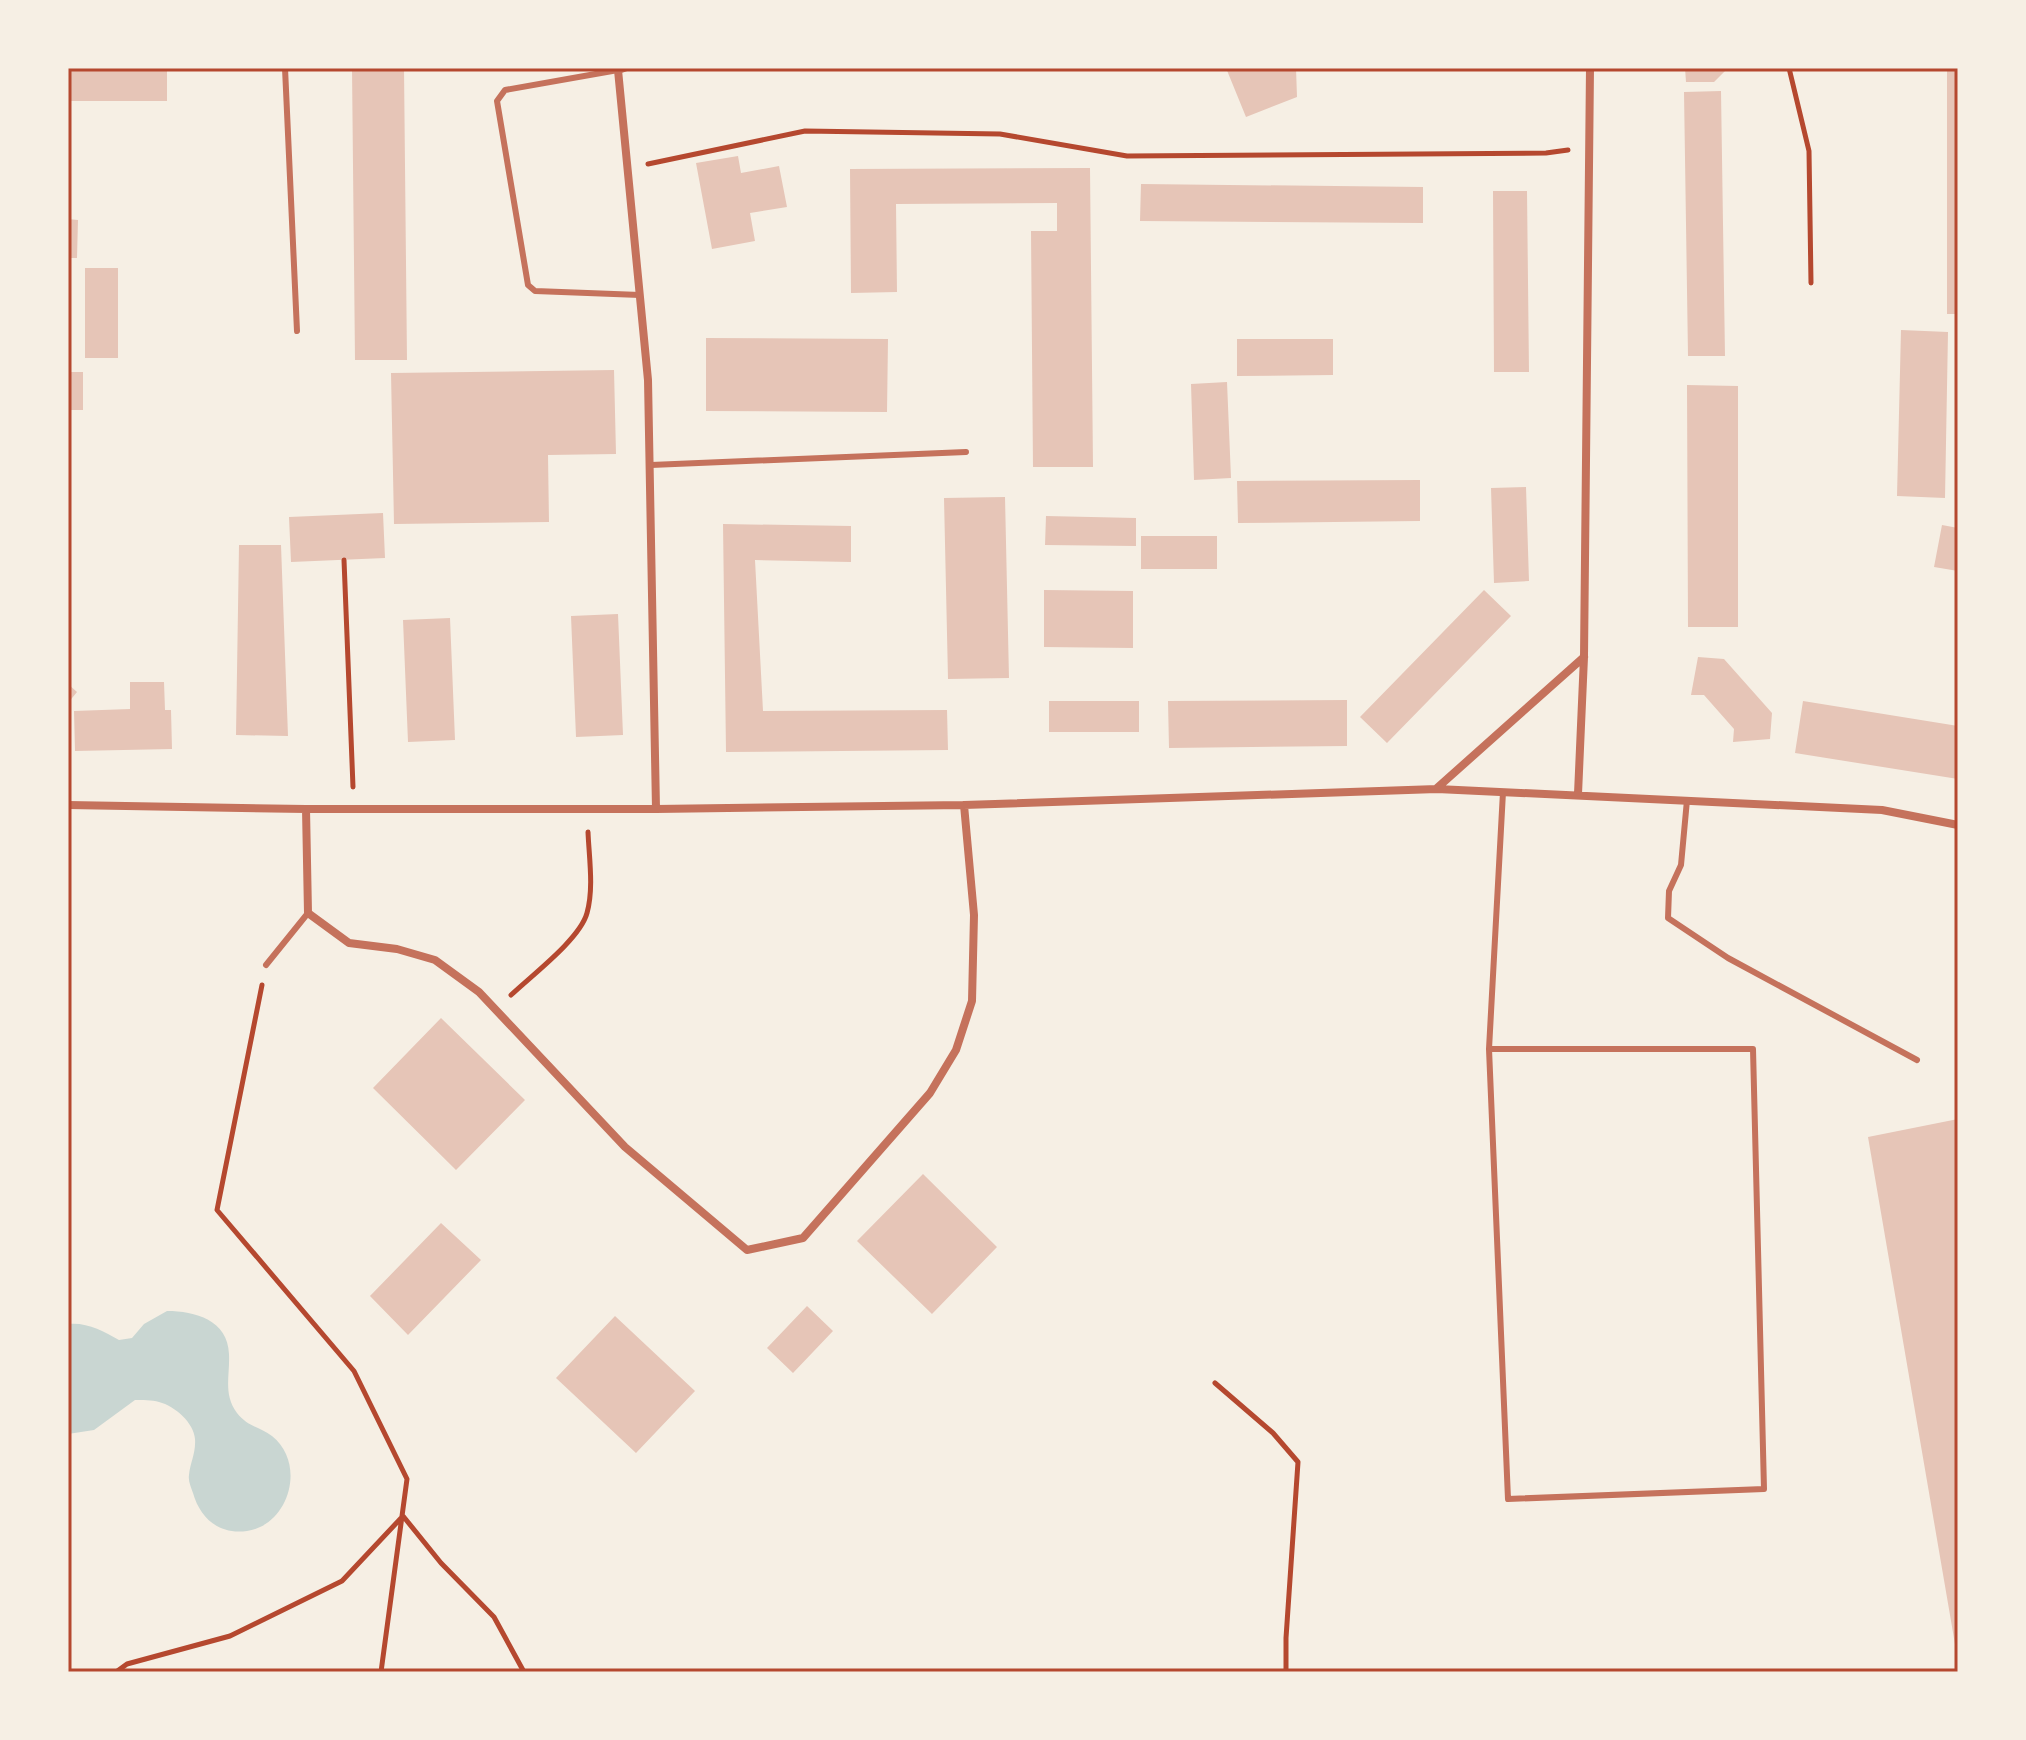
<svg xmlns="http://www.w3.org/2000/svg" width="2026" height="1740" viewBox="0 0 2026 1740" font-family="'Libre Baskerville',serif">
<rect width="100%" height="100%" fill="#f6efe4"/>
<!-- water -->
<path fill="#c9d6d2" d="M 167,1311 C 195,1311 228,1320 229,1354 C 230,1376 223,1394 237,1413 C 248,1427 260,1427 272,1436 C 307,1464 289,1525 247,1531 C 219,1535 200,1518 193,1493 C 191,1487 188,1481 189,1475 C 190,1463 196,1453 195,1439 C 194,1423 175,1406 159,1402 C 152,1400 142,1400 135,1400 L 94,1430 L 68,1434 L 68,1324 C 87,1322 103,1331 119,1340 L 132,1338 L 144,1324 Z"/>
<!-- building -->
<path fill="#e6c5b7" d="M 68,68 L 167,68 L 167,101 L 68,101 Z
M 352,68 L 404,68 L 407,360 L 355,360 Z
M 1226,68 L 1296,68 L 1297,97 L 1246,117 Z
M 1685,68 L 1728,68 L 1714,82 L 1686,82 Z
M 1947,70 L 1958,70 L 1958,314 L 1947,314 Z
M 1721,91 L 1725,356 L 1688,356 L 1684,92 Z
M 738,156 L 741,173 L 779,166 L 787,207 L 750,213 L 755,241 L 712,249 L 696,163 Z
M 1090,168 L 1093,467 L 1033,467 L 1031,231 L 1057,231 L 1057,203 L 896,204 L 897,292 L 851,293 L 850,169 Z
M 1141,184 L 1423,187 L 1423,223 L 1140,221 Z
M 1493,191 L 1527,191 L 1529,372 L 1494,372 Z
M 68,219 L 78,220 L 77,258 L 68,258 Z
M 85,268 L 118,268 L 118,358 L 85,358 Z
M 1901,330 L 1948,332 L 1945,498 L 1897,496 Z
M 706,338 L 888,339 L 887,412 L 706,411 Z
M 1237,339 L 1333,339 L 1333,375 L 1237,376 Z
M 614,370 L 616,454 L 548,455 L 549,522 L 394,524 L 391,373 Z
M 68,372 L 83,372 L 83,410 L 68,410 Z
M 1227,382 L 1231,478 L 1194,480 L 1191,384 Z
M 1687,385 L 1738,386 L 1738,627 L 1688,627 Z
M 1420,480 L 1420,521 L 1238,523 L 1237,481 Z
M 1526,487 L 1529,581 L 1494,583 L 1491,488 Z
M 1005,497 L 1009,678 L 948,679 L 944,498 Z
M 383,513 L 385,558 L 291,562 L 289,517 Z
M 1046,516 L 1136,518 L 1136,546 L 1045,545 Z
M 723,524 L 851,526 L 851,562 L 755,560 L 763,711 L 947,710 L 948,750 L 726,752 Z
M 1942,525 L 1958,528 L 1958,571 L 1934,567 Z
M 1141,536 L 1217,536 L 1217,569 L 1141,569 Z
M 239,545 L 281,545 L 288,736 L 236,735 Z
M 1044,590 L 1133,591 L 1133,648 L 1044,647 Z
M 1484,590 L 1511,616 L 1387,743 L 1360,717 Z
M 618,614 L 623,735 L 576,737 L 571,616 Z
M 450,618 L 455,740 L 408,742 L 403,620 Z
M 1698,657 L 1724,659 L 1772,713 L 1770,739 L 1733,742 L 1734,729 L 1704,695 L 1691,695 Z
M 130,682 L 164,682 L 165,710 L 171,710 L 172,749 L 75,751 L 74,711 L 130,709 Z
M 68,684 L 77,692 L 68,703 Z
M 1347,700 L 1347,746 L 1169,748 L 1168,701 Z
M 1049,701 L 1139,701 L 1139,732 L 1049,732 Z
M 1803,701 L 1958,726 L 1958,779 L 1795,753 Z
M 441,1018 L 525,1100 L 456,1170 L 373,1088 Z
M 1958,1119 L 1958,1650 L 1956,1650 L 1868,1137 Z
M 923,1174 L 997,1247 L 932,1314 L 857,1241 Z
M 441,1223 L 481,1260 L 408,1335 L 370,1296 Z
M 807,1306 L 833,1331 L 793,1373 L 767,1348 Z
M 615,1316 L 695,1391 L 636,1453 L 556,1378 Z"/>
<g fill="none" stroke-linecap="round" stroke-linejoin="round">
<!-- path -->
<path stroke="#b5482f" stroke-width="5" d="M 1789,68 L 1809,151 L 1811,283
M 648,164 L 805,131 L 1000,134 L 1127,156 L 1546,153 L 1568,150
M 344,560 L 353,787
M 262,985 L 217,1210 L 354,1371 L 407,1479 L 381,1672
M 511,995 C 532,975 580,939 587,913 C 594,888 589,857 588,832
M 1215,1383 L 1273,1433 L 1298,1462 L 1286,1638 L 1286,1672
M 116,1672 L 127,1664 L 230,1636 L 342,1581 L 403,1516 L 441,1563 L 494,1617 L 524,1672"/>
<!-- service -->
<path stroke="#c5725c" stroke-width="6" d="M 285,68 L 297,331
M 618,70 L 505,90 L 497,101 L 528,285 L 535,291 L 640,295
M 651,465 L 966,452
M 1687,800 L 1681,865 L 1669,891 L 1668,918 L 1728,958 L 1917,1060
M 266,965 L 308,913
M 1489,1049 L 1753,1049 L 1764,1489 L 1508,1499 L 1489,1049 L 1503,792"/>
<!-- minor -->
<path stroke="#c5725c" stroke-width="8" d="M 624,68 L 618,70 L 648,380 L 656,809
M 1437,788 L 1584,657
M 1578,794 L 1584,657 L 1590,68
M 68,805 L 306,809 L 656,809 L 964,805 L 1437,789 L 1882,810 L 1958,825
M 306,809 L 308,913 L 349,943 L 397,949 L 435,960 L 479,992 L 625,1147 L 747,1250 L 803,1238 L 930,1093 L 956,1050 L 972,1001 L 974,915 L 964,805"/>
</g>
<!-- border -->
<rect width="2026" height="1740" fill="none" stroke="#f6efe4" stroke-width="140"/>
<rect x="70" y="70" width="1886" height="1600" fill="none" stroke="#b5482f" stroke-width="3"/>
</svg>
